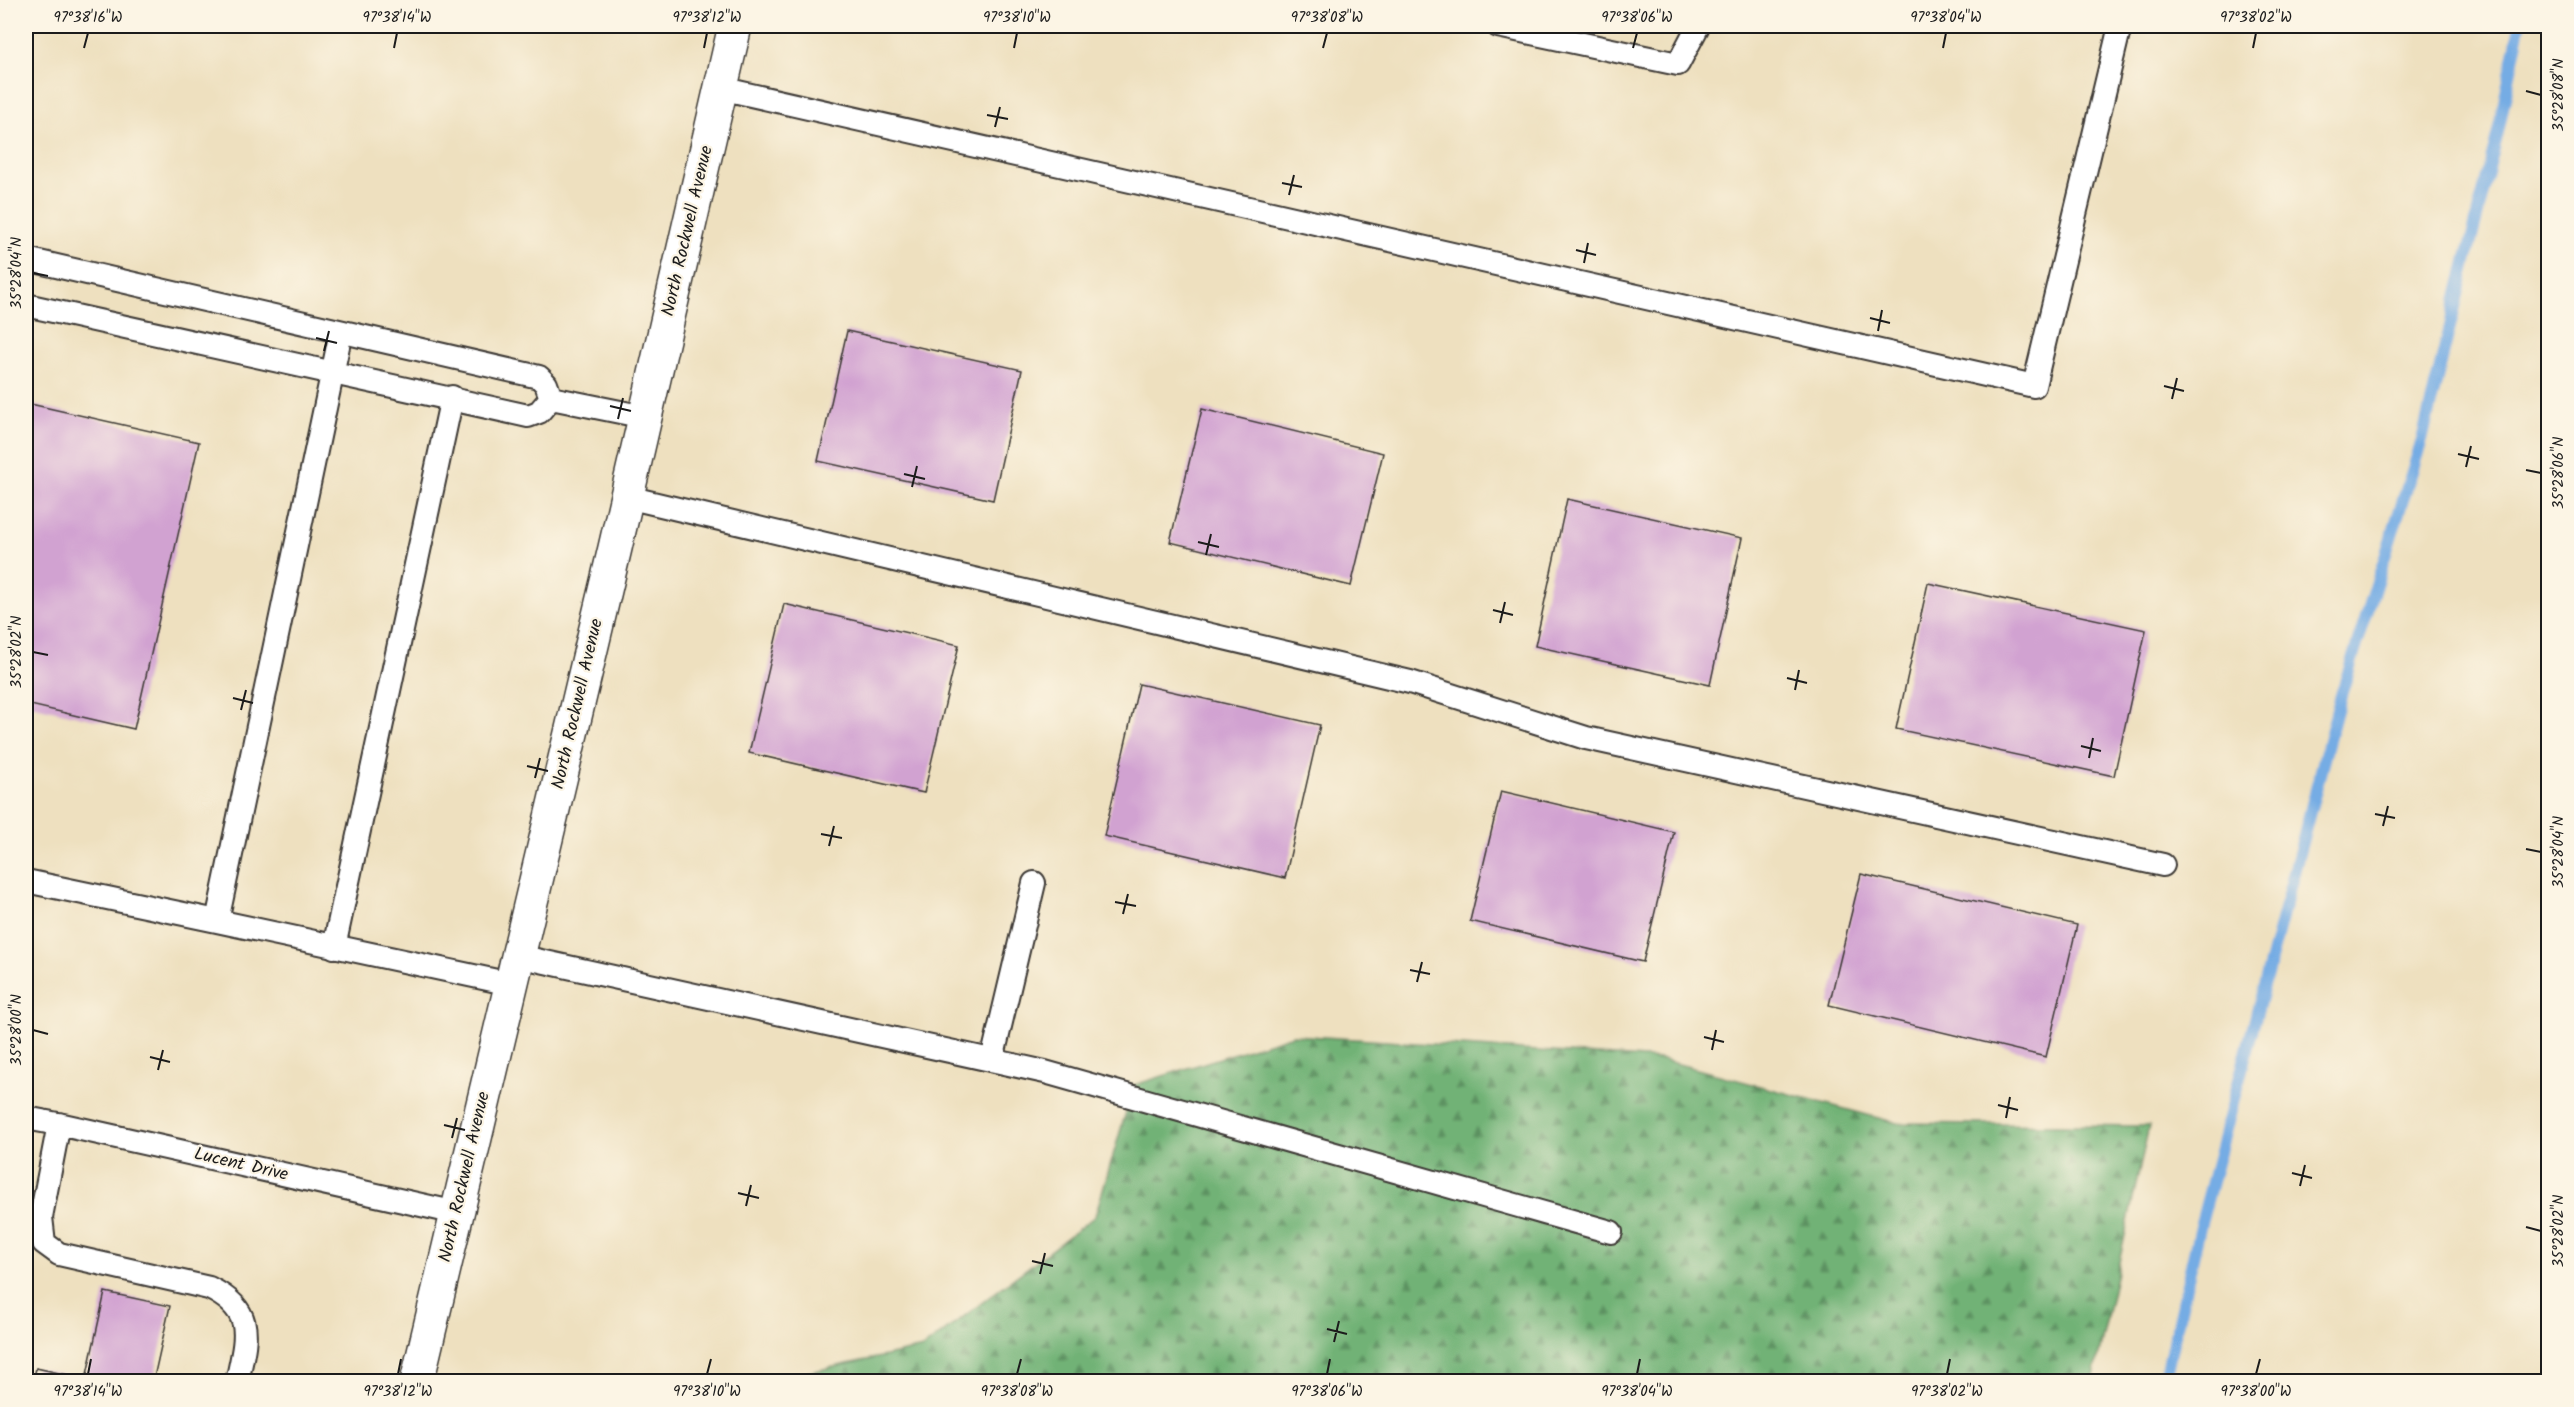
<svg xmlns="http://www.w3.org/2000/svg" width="2574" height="1407" viewBox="0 0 2574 1407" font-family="Kalam,sans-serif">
<defs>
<pattern id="forest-firs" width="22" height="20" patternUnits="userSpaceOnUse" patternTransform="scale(1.5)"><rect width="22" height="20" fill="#71b276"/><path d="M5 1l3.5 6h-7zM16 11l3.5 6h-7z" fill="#5c9060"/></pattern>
</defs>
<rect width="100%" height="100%" fill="#fcf5e5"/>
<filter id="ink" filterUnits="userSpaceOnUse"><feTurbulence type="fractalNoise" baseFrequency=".0167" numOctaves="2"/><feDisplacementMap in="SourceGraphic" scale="12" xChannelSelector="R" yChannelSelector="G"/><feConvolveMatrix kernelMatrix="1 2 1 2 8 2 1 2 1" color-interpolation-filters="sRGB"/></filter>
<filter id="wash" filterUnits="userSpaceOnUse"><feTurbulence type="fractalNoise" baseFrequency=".008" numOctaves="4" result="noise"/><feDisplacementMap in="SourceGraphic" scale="24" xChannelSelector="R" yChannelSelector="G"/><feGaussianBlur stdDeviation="1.35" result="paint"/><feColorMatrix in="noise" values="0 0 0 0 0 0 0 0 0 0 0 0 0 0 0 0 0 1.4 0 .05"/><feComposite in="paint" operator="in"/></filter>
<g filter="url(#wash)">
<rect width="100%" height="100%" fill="#eee0bf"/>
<!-- forest -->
<path fill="url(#forest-firs)" stroke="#466749" stroke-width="1.5" d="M 1293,1035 L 1660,1059 L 1897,1123 L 2149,1126 L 2093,1381 L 763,1382 L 923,1348 L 1095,1216 L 1134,1085 Z"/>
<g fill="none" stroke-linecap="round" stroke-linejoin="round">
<!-- stream -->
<path stroke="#75ace4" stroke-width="12" d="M 2164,1382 L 2200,1227 L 2341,695 L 2422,440 L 2498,132 L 2520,26"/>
</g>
<g id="blocks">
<!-- building -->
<path fill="#d1a2d1" d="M 847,331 L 1022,370 L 993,500 L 818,461 Z
M 26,403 L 199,442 L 134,729 L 26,704 Z
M 1202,409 L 1383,453 L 1351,586 L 1170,542 Z
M 1567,499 L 1742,538 L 1710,685 L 1535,646 Z
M 1928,583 L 2146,630 L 2114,776 L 1896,729 Z
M 784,604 L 959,645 L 924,793 L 749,753 Z
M 1139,684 L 1320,725 L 1285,878 L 1104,836 Z
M 1501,791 L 1674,832 L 1643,962 L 1470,921 Z
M 1861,874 L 2077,925 L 2046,1057 L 1829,1005 Z
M 105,1292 L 170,1306 L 153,1382 L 33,1382 L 36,1368 L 86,1379 Z"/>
</g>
</g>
<g filter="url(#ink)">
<use href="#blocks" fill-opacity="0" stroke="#3c3934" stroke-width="1.5"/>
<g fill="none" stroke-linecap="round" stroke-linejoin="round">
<!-- service casing -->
<g stroke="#3c3934" stroke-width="26">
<path id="service" d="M 1498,26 L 1678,64 L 1698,26
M 720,88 L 2034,386 L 2120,26
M 26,259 L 539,377 L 546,384 L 551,398 L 539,412 L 528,416 L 26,305
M 341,332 L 217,921 L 511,984
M 551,398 L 645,417
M 627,497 L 1410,682 L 1586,738 L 2163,865
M 26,881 L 217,921
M 334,947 L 452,397
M 518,956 L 1045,1072 L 1611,1232
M 992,1060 L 1034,883
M 26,1118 L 63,1125 L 457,1213
M 59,1124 L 41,1217 L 44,1243 L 59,1254 L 209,1288 C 257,1311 246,1338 237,1382"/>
</g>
<!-- secondary casing -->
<g stroke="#3c3934" stroke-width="36">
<path id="secondary" d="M 417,1382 L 615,548 L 735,26"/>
</g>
<!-- service -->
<use href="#service" stroke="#fff" stroke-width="22"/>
<!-- secondary -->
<use href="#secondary" stroke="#fff" stroke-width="33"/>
</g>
</g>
<!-- ticks -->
<path fill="none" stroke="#1c1c1c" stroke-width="2" d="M 84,48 L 88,33M 394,48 L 397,33M 704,48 L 707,33M 1014,48 L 1017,33M 1323,48 L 1327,33M 1633,48 L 1637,33M 1943,48 L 1946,33M 2253,48 L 2256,33M 2526,91 L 2541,95M 987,115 L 1008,119M 995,127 L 1000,107M 1282,183 L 1302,187M 1289,195 L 1294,175M 1576,250 L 1596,255M 1584,263 L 1588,243M 33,273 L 48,276M 1870,318 L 1890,323M 1878,331 L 1882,310M 316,338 L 337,343M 324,351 L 329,331M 2164,386 L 2184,391M 2172,399 L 2177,378M 610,406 L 631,411M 618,419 L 623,398M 2458,454 L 2479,459M 2466,467 L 2471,446M 2526,470 L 2541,473M 904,474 L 925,479M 912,487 L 917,466M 1198,542 L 1219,547M 1206,555 L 1211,534M 1493,610 L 1513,615M 1500,623 L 1505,602M 33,652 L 48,655M 1787,678 L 1807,683M 1795,690 L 1799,670M 233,698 L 253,703M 241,710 L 246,690M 2081,746 L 2101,751M 2089,758 L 2093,738M 527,766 L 548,771M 535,778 L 540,758M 2375,814 L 2395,818M 2383,826 L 2388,806M 821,834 L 842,838M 829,846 L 834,826M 2526,849 L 2541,852M 1115,902 L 1136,906M 1123,914 L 1128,894M 1410,970 L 1430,974M 1417,982 L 1422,962M 33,1030 L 48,1034M 1704,1037 L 1724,1042M 1712,1050 L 1716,1030M 150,1057 L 170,1062M 158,1070 L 163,1050M 1998,1105 L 2018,1110M 2006,1118 L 2010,1097M 444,1125 L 465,1130M 452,1138 L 457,1118M 2292,1173 L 2312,1178M 2300,1186 L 2305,1165M 738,1193 L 759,1198M 746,1206 L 751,1185M 2526,1227 L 2541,1231M 1032,1261 L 1053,1266M 1040,1274 L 1045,1253M 1327,1329 L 1347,1334M 1334,1342 L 1339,1321M 88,1374 L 91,1359M 398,1374 L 401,1359M 707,1374 L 711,1359M 1017,1374 L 1021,1359M 1327,1374 L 1330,1359M 1637,1374 L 1640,1359M 1947,1374 L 1950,1359M 2256,1374 L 2260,1359"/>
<g text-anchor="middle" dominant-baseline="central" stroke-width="4.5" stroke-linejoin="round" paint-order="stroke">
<!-- street labels -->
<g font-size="18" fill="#1c1c1c" stroke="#fcf5e5">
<text transform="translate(688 231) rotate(-77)">North Rockwell Avenue</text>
<text transform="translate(578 704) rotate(-77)">North Rockwell Avenue</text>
<text transform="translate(241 1165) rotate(13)">Lucent Drive</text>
<text transform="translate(465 1177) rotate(-77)">North Rockwell Avenue</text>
</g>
</g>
<!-- margin -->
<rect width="2574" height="1407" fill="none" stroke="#fcf5e5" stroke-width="66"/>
<rect x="33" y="33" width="2508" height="1341" fill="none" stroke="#1c1c1c" stroke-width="2"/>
<g font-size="15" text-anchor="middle" fill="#1c1c1c">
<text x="88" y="22">97°38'16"W</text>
<text x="397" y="22">97°38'14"W</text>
<text x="707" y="22">97°38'12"W</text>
<text x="1017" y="22">97°38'10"W</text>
<text x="1327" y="22">97°38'08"W</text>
<text x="1637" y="22">97°38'06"W</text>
<text x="1946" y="22">97°38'04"W</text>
<text x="2256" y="22">97°38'02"W</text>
<text transform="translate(2558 95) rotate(-90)" y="5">35°28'08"N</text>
<text transform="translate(16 273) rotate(-90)" y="5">35°28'04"N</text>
<text transform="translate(2558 473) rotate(-90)" y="5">35°28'06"N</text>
<text transform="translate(16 652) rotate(-90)" y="5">35°28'02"N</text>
<text transform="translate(2558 852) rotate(-90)" y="5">35°28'04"N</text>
<text transform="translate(16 1030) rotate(-90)" y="5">35°28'00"N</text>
<text transform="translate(2558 1231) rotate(-90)" y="5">35°28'02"N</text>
<text x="88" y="1396">97°38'14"W</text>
<text x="398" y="1396">97°38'12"W</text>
<text x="707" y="1396">97°38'10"W</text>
<text x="1017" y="1396">97°38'08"W</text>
<text x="1327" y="1396">97°38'06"W</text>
<text x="1637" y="1396">97°38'04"W</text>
<text x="1947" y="1396">97°38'02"W</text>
<text x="2256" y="1396">97°38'00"W</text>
</g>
</svg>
